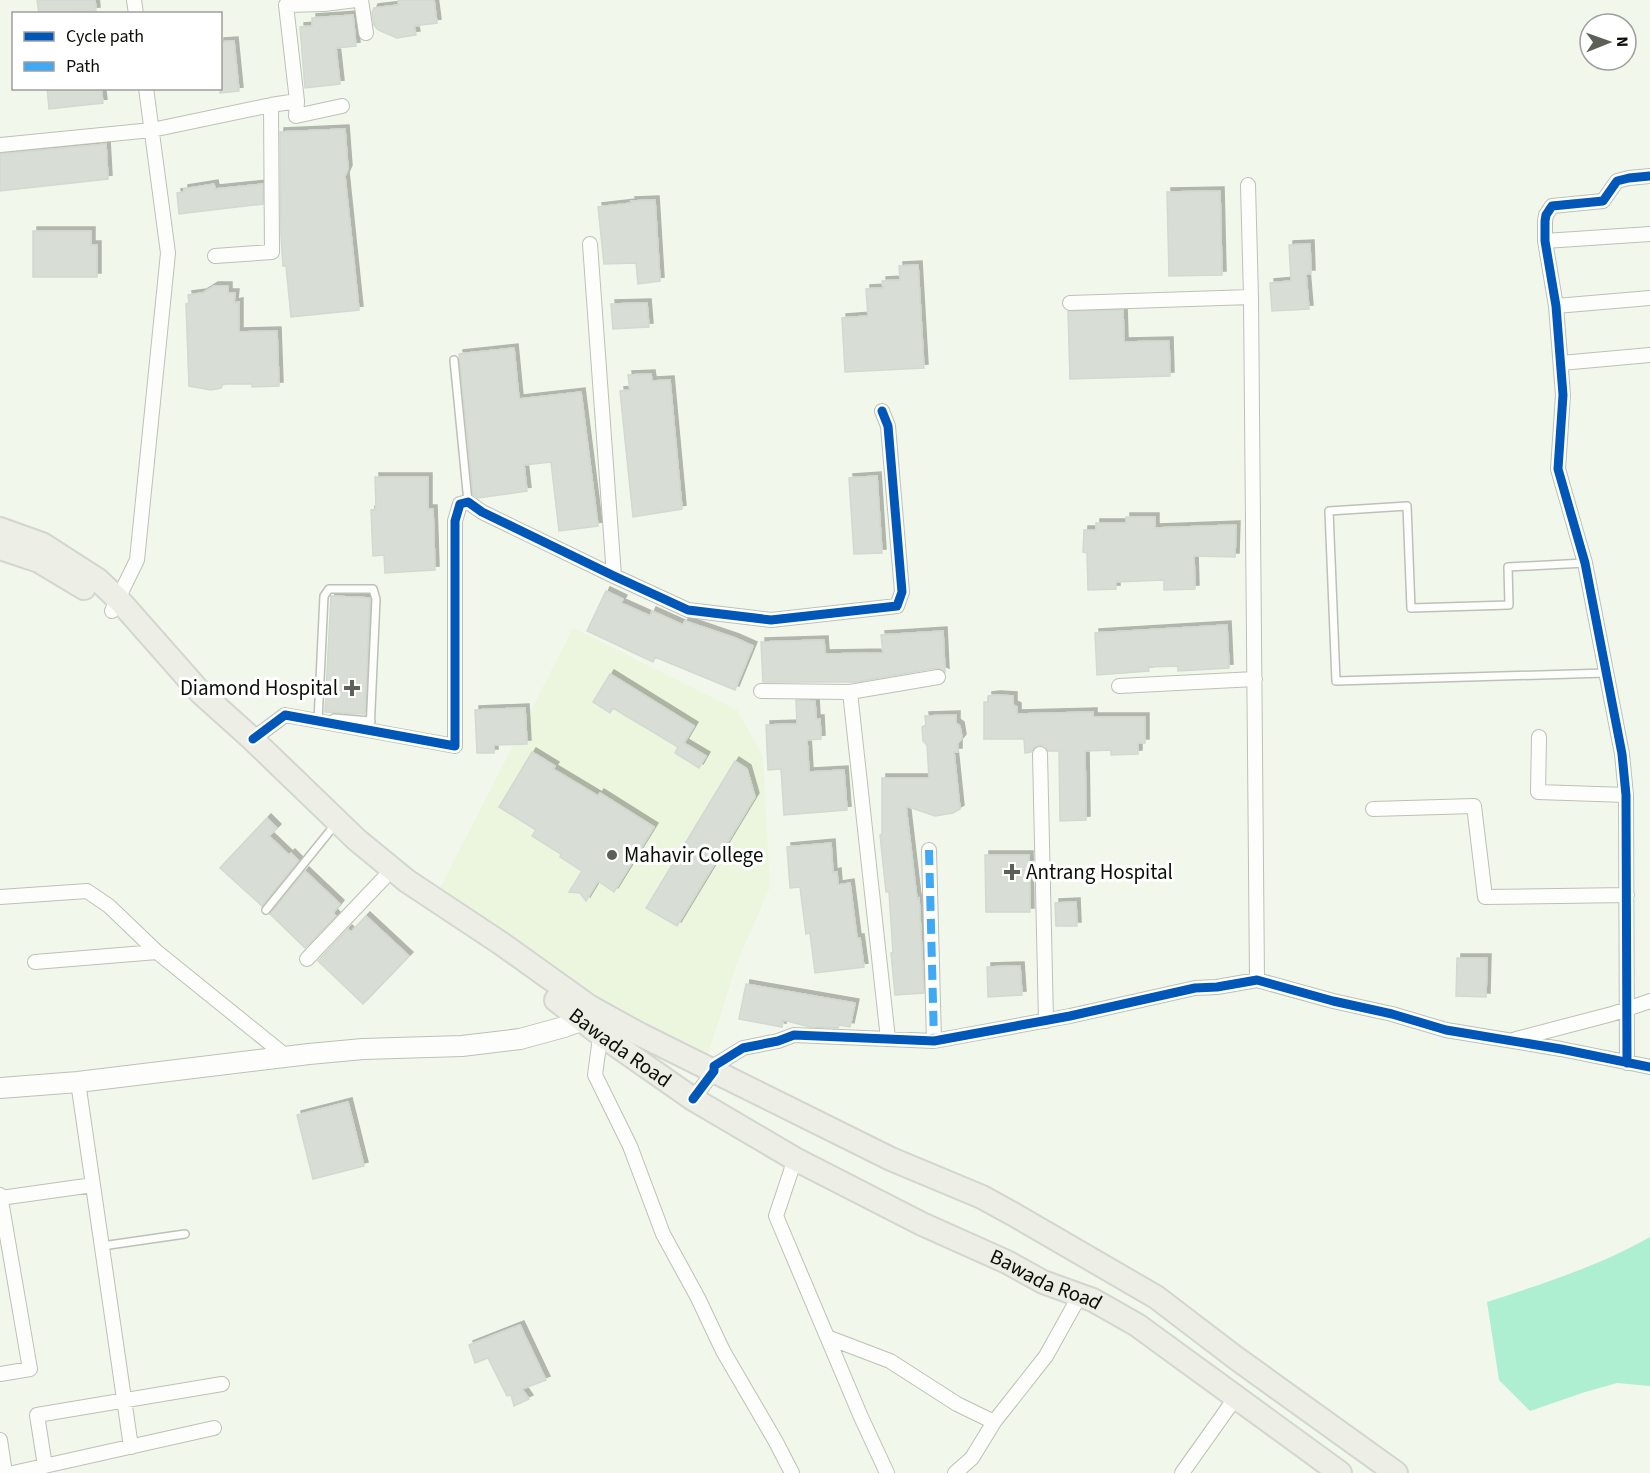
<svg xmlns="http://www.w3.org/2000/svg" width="1650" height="1473" viewBox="0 0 1650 1473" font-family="'Source Sans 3',sans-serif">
<defs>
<filter id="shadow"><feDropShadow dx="4" dy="-4" stdDeviation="0" flood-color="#0004"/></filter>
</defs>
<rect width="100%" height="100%" fill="#f1f7eb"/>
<!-- built -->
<path fill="#ecf6df" d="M 573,628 L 737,710 L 763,756 L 770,887 L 737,963 L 706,1061 L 620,1020 L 436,896 Z"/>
<!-- water -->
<path fill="#aeeed1" d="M 1650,1237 L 1650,1386 L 1617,1383 L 1585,1392 L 1530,1411 L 1499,1380 L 1487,1302 C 1542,1284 1599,1266 1650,1237 Z"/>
<!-- building -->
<path fill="#d8ded5" stroke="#d2d9d0" stroke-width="1.5" filter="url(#shadow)" d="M 37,0 L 95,0 L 96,11 L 39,14 Z
M 398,0 L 434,0 L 437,23 L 414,26 L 416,35 L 397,38 L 378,30 L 374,25 L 372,13 L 374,8 L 399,5 Z
M 353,15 L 356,46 L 336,48 L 340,84 L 305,88 L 300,27 L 312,26 L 312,18 Z
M 234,41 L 239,91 L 220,93 L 220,42 Z
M 47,88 L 101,88 L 103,103 L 49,109 Z
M 345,129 L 348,169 L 345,176 L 359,310 L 291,317 L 286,266 L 283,266 L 281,235 L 280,132 Z
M 106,144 L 108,179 L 0,191 L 0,154 Z
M 214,184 L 215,189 L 263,184 L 263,204 L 179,214 L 177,193 L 184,192 L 184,189 Z
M 1220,191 L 1222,275 L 1169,276 L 1167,192 Z
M 655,200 L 660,281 L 638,284 L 636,263 L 604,264 L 598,207 L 632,203 L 631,201 Z
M 33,231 L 91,231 L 91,245 L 97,245 L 97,277 L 33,277 Z
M 1310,244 L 1311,274 L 1306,274 L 1309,309 L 1272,311 L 1270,283 L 1291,281 L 1289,245 Z
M 918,265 L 924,368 L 845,372 L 842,318 L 868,316 L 866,289 L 883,288 L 882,281 L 900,280 L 899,266 Z
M 214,286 L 228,286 L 228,293 L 235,293 L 234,303 L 239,302 L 239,332 L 277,331 L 279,386 L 252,387 L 252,384 L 223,384 L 221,388 L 211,390 L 189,386 L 186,304 L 189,303 L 188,295 L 203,293 Z
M 647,303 L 649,327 L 613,329 L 611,304 Z
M 1123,310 L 1124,342 L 1169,341 L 1170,376 L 1070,379 L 1068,311 Z
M 514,348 L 519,399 L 581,392 L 598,526 L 559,531 L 551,462 L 524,465 L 527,491 L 478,498 L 473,494 L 459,354 Z
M 651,374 L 652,381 L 670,380 L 682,509 L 633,517 L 620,391 L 630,390 L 628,375 Z
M 877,476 L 882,553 L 854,554 L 849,478 Z
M 375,477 L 428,477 L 428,509 L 433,509 L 435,570 L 385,573 L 384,555 L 373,556 L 371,510 L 376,509 Z
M 1126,517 L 1155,517 L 1155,528 L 1236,525 L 1235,557 L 1194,556 L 1195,589 L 1164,590 L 1164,580 L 1116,582 L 1116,589 L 1088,590 L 1087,553 L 1083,552 L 1084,530 L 1096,530 L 1096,523 L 1126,523 Z
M 606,591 L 623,599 L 621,603 L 650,616 L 652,611 L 683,625 L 685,621 L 735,638 L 753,646 L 735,690 L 655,657 L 653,662 L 587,631 Z
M 331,596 L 370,598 L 370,600 L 365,714 L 325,712 Z
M 1227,625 L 1229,668 L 1178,671 L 1178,666 L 1148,667 L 1149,671 L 1097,675 L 1095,633 Z
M 943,631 L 945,672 L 936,668 L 856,682 L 763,682 L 761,642 L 824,640 L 825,654 L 883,653 L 881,635 Z
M 610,674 L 694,726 L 684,743 L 706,756 L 699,768 L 675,753 L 678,747 L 613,708 L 610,713 L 593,702 Z
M 996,695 L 1013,696 L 1013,705 L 1017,707 L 1017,714 L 1093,712 L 1093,717 L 1145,717 L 1145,743 L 1138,743 L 1138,754 L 1111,755 L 1111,750 L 1085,751 L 1086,820 L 1060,821 L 1059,751 L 1048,751 L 1045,746 L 1039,745 L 1035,747 L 1031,752 L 1025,753 L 1024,739 L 984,739 L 984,702 L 988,702 L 988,696 Z
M 796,700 L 815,701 L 816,719 L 820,719 L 821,739 L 807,740 L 809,772 L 844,770 L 847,810 L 784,815 L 781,769 L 768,770 L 766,725 L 797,724 Z
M 525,708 L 527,744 L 494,745 L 494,753 L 477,753 L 475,710 Z
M 956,715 L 956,723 L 960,726 L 962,738 L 958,743 L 958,752 L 954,752 L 960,809 L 953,813 L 935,816 L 906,806 L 917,899 L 919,898 L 924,993 L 895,995 L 891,953 L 893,953 L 889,892 L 886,892 L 880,835 L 882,834 L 882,778 L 929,778 L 927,745 L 923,741 L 922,727 L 926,725 L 925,716 Z
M 532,752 L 555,766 L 553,769 L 598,796 L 600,793 L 654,827 L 614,892 L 598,881 L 586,901 L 580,893 L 569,892 L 582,871 L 560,857 L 561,854 L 532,836 L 536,830 L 499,807 Z
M 735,761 L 747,769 L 755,797 L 677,926 L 646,908 Z
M 267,818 L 277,828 L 269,836 L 289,855 L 291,853 L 299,861 L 262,906 L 220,868 Z
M 831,843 L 833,873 L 837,872 L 838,885 L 850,883 L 857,938 L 860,938 L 864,967 L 815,973 L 810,933 L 806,934 L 800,887 L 790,888 L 787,847 Z
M 985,855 L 1029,855 L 1030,912 L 986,912 Z
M 305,871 L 340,904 L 333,913 L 336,916 L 305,948 L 270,914 Z
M 1076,902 L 1077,926 L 1056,926 L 1055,903 Z
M 366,916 L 409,956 L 363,1004 L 318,961 L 348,929 L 351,932 Z
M 1457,958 L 1487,958 L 1486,997 L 1456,996 Z
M 1020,966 L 1022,995 L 988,997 L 987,967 Z
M 746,984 L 855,1003 L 850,1027 L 839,1025 L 838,1028 L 810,1027 L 783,1020 L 782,1027 L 739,1019 Z
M 348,1102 L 364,1166 L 313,1179 L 297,1115 Z
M 520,1325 L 546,1380 L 522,1389 L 529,1399 L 514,1406 L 511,1395 L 507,1396 L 488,1358 L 475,1363 L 469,1345 Z"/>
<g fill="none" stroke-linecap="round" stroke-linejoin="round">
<!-- lane casing -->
<g stroke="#bcc1b7" stroke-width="10">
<path id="lane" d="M 454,360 L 468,502
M 1585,563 L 1508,567 L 1509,605 L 1411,608 L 1407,506 L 1329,511 L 1336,681 L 1606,673
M 334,718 L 371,721
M 318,721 L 324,596 L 329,589 L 373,589 L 376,599 L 370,731
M 266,910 L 334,826
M 102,1246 L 185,1234"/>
</g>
<!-- street casing -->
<g stroke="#bcc1b7" stroke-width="16">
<path id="street" d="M 134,0 L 136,14
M 361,0 L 366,33
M 342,106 L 296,116 L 297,101 L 286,5 L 324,4 L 356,0
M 0,145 L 152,130 L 271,105 L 297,101
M 1248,185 L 1251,297 L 1257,980
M 1545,241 L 1650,234
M 590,244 L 614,576
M 215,256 L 272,252 L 271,105
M 1070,303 L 1251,297
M 1556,306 L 1650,298
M 1561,363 L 1650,355
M 112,611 L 137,560 L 168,253 L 146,88
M 1119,686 L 1255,679
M 761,691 L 850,692 L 938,677
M 850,692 L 888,1039
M 1539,737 L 1538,792 L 1626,795
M 253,739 L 285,715 L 455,746 L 455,521 L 460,504 L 468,502 L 482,512 L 614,576 L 688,610 L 771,620 L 897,606 L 902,592 L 888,426 L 882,411
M 1040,754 L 1046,1021
M 1373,809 L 1474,806 L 1485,897 L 1627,895
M 929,850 L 934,1041
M 0,897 L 87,891 L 109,906 L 157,952 L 287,1057
M 307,959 L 383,879
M 35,962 L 157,952
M 601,1030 L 595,1075 L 630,1146 L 663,1234 L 698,1298 L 723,1351 L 776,1442 L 792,1473
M 1516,1039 L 1612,1014 L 1650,1001
M 1627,1063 L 1626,795 L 1622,754 L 1585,563 L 1558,469 L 1563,395 L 1556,306 L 1545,241 L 1545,221 L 1546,215 L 1552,206 L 1603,201 L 1617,181 L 1629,178 L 1650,176
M 78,1082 L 131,1447
M 693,1099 L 714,1071 L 714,1066 L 743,1048 L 778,1041 L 794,1035 L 934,1041 L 1070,1016 L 1195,988 L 1217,987 L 1257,980 L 1333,1001 L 1392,1014 L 1446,1030 L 1561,1049 L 1650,1067
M 795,1159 L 776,1216 L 861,1417 L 887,1473
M 0,1195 L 30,1369 L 0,1374
M 0,1198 L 93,1185
M 827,1337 L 890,1361 L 957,1404 L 994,1422 L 972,1458 L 955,1473
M 994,1422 L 1046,1356 L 1080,1295
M 0,1440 L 5,1473
M 45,1466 L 37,1415 L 222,1384
M 13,1473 L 214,1428
M 1182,1473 L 1236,1397"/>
</g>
<!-- secondary casing -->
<g stroke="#bcc1b7" stroke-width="22">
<path id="secondary" d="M 0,1088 L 78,1082 L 309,1054 L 363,1049 L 462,1046 L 520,1039 L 564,1027 L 594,1016"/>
</g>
<!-- primary casing -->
<g stroke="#d3d5d0" stroke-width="26">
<g id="primary">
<path d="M 0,529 L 42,544 L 98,580 L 118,599 L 200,692 L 249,736 L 357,840 L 407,881 L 502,944 L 590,1007 L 639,1034 L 891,1159 L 982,1197 L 1013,1214 L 1156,1297 L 1236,1358 L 1396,1473"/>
<path d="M 0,548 L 39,561 L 84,588"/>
<path id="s1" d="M 556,1000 L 600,1034 L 693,1099 L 795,1159 L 922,1224 L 1007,1262 L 1043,1282 L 1093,1300 L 1137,1325 L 1340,1473"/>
</g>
</g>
<!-- lane -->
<use href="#lane" stroke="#fdfefc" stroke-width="7"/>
<!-- street -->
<use href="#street" stroke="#fdfefc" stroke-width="14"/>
<!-- secondary -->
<use href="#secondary" stroke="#fdfefc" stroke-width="20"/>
<!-- primary -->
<use href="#primary" stroke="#edeee5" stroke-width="22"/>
<!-- quiet -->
<path stroke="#3fa9f5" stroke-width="8" stroke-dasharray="15 8" stroke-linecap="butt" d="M 929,850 L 934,1041"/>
<!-- cycleway casing -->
<g stroke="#fff" stroke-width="13">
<path id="cycleway" d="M 253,739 L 285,715 L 455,746 L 455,521 L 460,504 L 468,502 L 482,512 L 614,576 L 688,610 L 771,620 L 897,606 L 902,592 L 888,426 L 882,411
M 1627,1063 L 1626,795 L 1622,754 L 1585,563 L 1558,469 L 1563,395 L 1556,306 L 1545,241 L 1545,221 L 1546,215 L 1552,206 L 1603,201 L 1617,181 L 1629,178 L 1650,176
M 693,1099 L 714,1071 L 714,1066 L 743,1048 L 778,1041 L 794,1035 L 934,1041 L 1070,1016 L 1195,988 L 1217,987 L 1257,980 L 1333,1001 L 1392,1014 L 1446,1030 L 1561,1049 L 1650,1067"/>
</g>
<!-- cycleway -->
<use href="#cycleway" stroke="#0057b8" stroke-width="9"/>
</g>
<!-- markers -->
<g fill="#5c6057" stroke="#fff" stroke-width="2">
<path d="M349 679h6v6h6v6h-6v6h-6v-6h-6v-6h6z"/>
<circle cx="612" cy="855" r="6"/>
<path d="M1009 863h6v6h6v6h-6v6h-6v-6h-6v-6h6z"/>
</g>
<g text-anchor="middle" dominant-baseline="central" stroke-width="6" stroke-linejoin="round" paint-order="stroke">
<!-- poi labels -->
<g font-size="21" fill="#0c0f08" stroke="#fff" text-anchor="start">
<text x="338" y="688" text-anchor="end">Diamond Hospital</text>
<text x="624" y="855">Mahavir College</text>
<text x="1026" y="872">Antrang Hospital</text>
</g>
<!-- street labels -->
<g font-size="21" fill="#0c0f08" stroke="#fff">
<text stroke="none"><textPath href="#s1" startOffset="80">Bawada Road</textPath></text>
<text stroke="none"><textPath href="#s1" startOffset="566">Bawada Road</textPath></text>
</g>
</g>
<!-- legend -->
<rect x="12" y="12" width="210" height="78" fill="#ffffff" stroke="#9e9f9c" stroke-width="1.5"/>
<rect x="24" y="32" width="30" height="9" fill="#0057b8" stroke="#9e9f9c" stroke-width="1.5"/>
<text x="66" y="42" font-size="18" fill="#0c0f08">Cycle path</text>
<rect x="24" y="62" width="30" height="9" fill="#3fa9f5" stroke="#9e9f9c" stroke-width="1.5"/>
<text x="66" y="72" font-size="18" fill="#0c0f08">Path</text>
<!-- north arrow -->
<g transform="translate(1608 42) rotate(89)"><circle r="28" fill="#ffffff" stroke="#9e9f9c" stroke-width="1.5"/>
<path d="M0-4.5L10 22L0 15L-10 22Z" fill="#5c6057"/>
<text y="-9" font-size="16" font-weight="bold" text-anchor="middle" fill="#0c0f08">N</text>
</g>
</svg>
